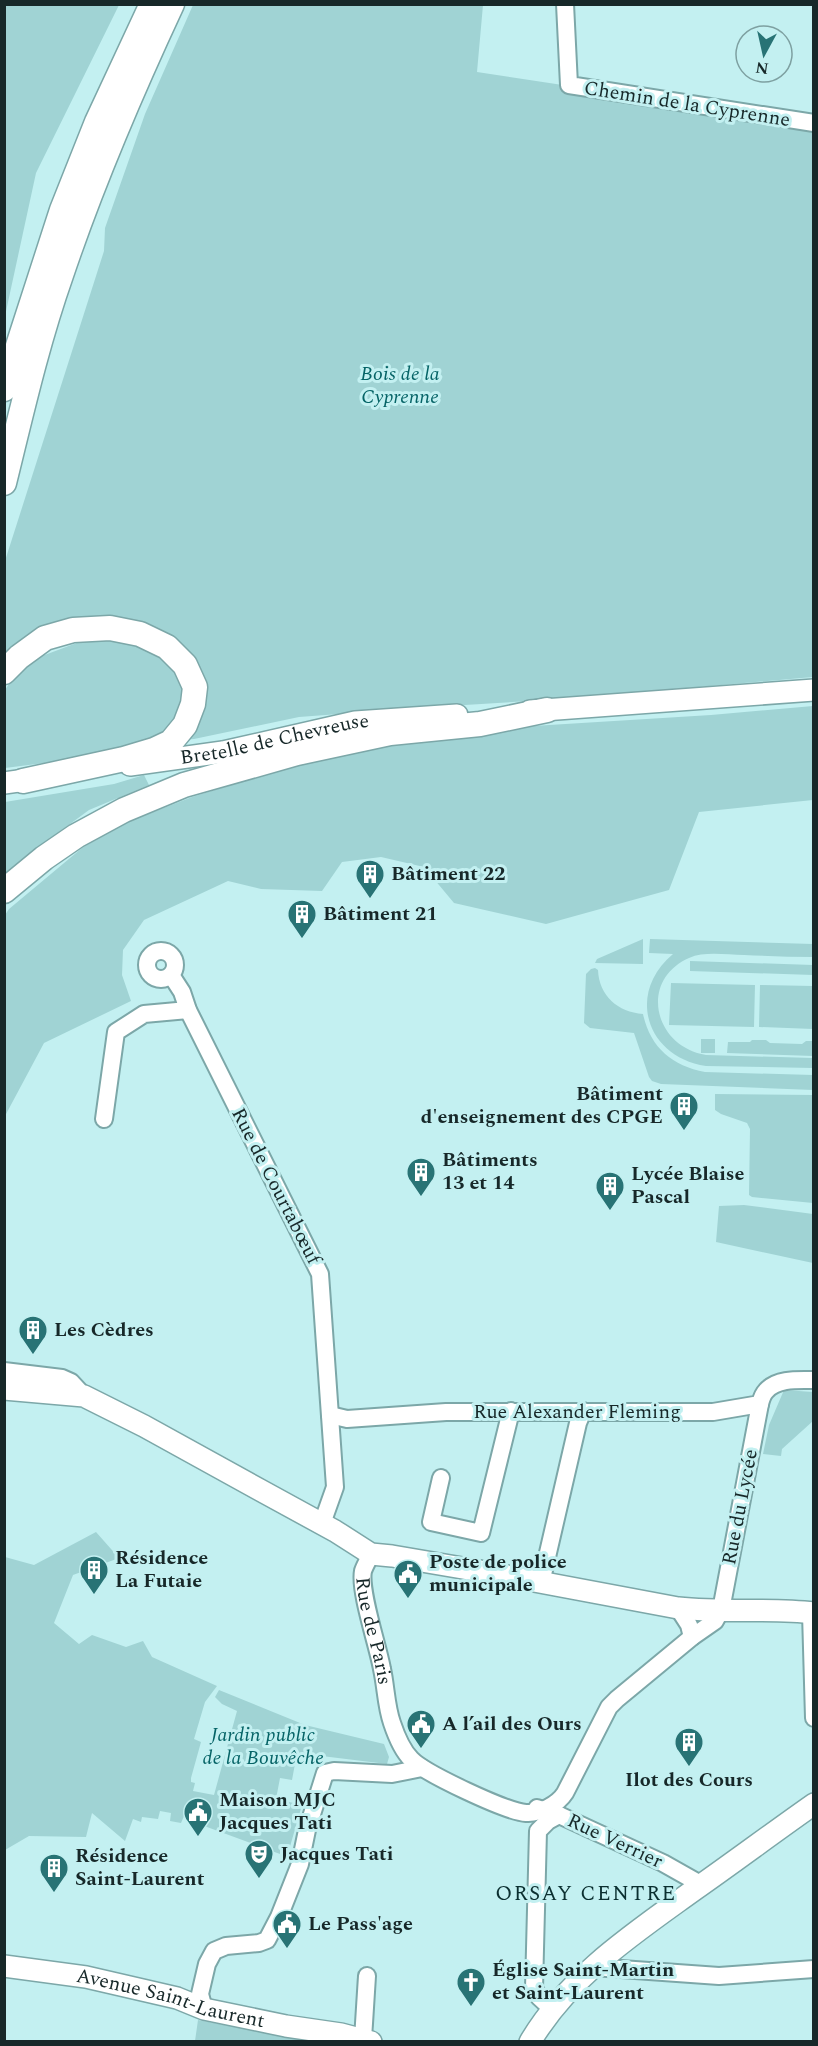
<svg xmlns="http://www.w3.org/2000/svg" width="818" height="2046" viewBox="0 0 818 2046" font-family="Spectral,serif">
<rect width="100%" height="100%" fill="#c3f0f1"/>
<!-- green -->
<path fill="#a0d3d4" d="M 5,4 L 119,5 L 36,173 L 5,316 Z
M 193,5 L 483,5 L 477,72 L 813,123 L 813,677 L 562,699 L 432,707 L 299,717 L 194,739 L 155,742 L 107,755 L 5,768 L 5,690 L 14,676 L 42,656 L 98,635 L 5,661 L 4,564 L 104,251 L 105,228 L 145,114 Z
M 813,706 L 813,800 L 699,812 L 669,890 L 546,924 L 454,903 L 424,867 L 381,857 L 342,862 L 322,891 L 261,889 L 228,881 L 144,920 L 123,950 L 122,975 L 131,1001 L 44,1043 L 5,1116 L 5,915 L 9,909 L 82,848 L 125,823 L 192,797 L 323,757 L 401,738 L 482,735 L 533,726 L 711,715 Z
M 144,775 L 149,785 L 89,810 L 51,838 L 5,880 L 5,802 L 114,784 Z
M 643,939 L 643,964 L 595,963 L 597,959 Z
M 650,939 L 813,944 L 813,957 C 790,957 767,956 744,955 C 726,955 705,951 689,958 C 639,980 653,1046 706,1055 L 813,1058 L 813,1068 L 706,1066 C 646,1057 626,993 673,954 L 649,953 Z
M 690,961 L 813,965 L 813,975 L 690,971 Z
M 595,968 L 598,970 C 599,996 618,1012 643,1014 C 650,1047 672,1066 705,1072 L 813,1075 L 813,1090 L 661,1084 L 652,1081 L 649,1077 L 634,1033 L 590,1028 L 584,1023 L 586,974 L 591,969 Z
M 671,983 L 755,985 L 754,1027 L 669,1025 Z
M 760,985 L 813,986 L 813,1029 L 759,1027 Z
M 701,1039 L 715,1039 L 715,1053 L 701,1053 Z
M 752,1040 L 766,1040 L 770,1043 L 802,1044 L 806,1041 L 813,1041 L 813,1056 L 727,1053 L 728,1042 L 750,1042 Z
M 715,1094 L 813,1095 L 813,1203 L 752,1197 L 749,1195 L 750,1129 L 747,1123 L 721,1114 L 715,1110 Z
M 744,1205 L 813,1214 L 813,1263 L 716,1242 L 719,1206 Z
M 784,1390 L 813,1392 L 813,1421 L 782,1449 L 781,1456 L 763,1454 L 769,1425 Z
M 96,1532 L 119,1558 L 73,1575 L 54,1623 L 79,1644 L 92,1635 L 126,1647 L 143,1641 L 152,1657 L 217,1686 L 205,1702 L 194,1739 L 201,1742 L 191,1778 L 191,1782 L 195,1783 L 193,1791 L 214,1795 L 237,1711 L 222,1704 L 215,1697 L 219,1690 L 305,1725 L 384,1744 L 389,1757 L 387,1764 L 297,1753 L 292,1780 L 280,1778 L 276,1799 L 302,1805 L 289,1850 L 280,1854 L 207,1827 L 195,1825 L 196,1817 L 184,1816 L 181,1823 L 170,1821 L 171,1813 L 160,1811 L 158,1819 L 142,1817 L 141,1822 L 133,1819 L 125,1841 L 92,1813 L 86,1837 L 29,1836 L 5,1850 L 5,1557 L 34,1565 Z
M 198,2020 L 310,2041 L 195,2041 Z"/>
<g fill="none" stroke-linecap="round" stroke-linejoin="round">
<!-- minor casing -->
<g stroke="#7ca7a8" stroke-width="20">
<g id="minor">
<path d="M 565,4 L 569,85 L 814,123"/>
<circle cx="161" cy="965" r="14"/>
<path d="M 171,975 L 182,992 L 188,1010 L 320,1274 L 335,1487 L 324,1518"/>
<path d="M 104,1119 L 116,1032 L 144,1014 L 188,1010"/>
<path d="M 4,1371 L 62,1378 L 71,1382 L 84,1396"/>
<path d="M 330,1415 L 347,1419 L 446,1412 L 713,1412 L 760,1404 C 761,1400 763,1394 766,1391 C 777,1378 799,1380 814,1380"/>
<path d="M 441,1478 L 431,1522 L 481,1533 L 511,1411"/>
<path id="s1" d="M 371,1554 C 369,1559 365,1565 363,1571 C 359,1591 378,1646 382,1669 C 386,1687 386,1706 392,1723 C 396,1735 402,1750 411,1759 C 424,1773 507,1812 526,1813 C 540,1814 558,1804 565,1793 L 609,1707 L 617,1699 L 692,1637 L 715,1621 L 721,1610 L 760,1404"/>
<path d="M 541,1583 L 578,1423 L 583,1411"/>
<path d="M 678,1608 L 689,1625 L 692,1637"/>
<path d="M 811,1613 L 814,1718"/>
<path d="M 537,1808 L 559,1815 L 663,1863 L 702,1885"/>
<path d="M 593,1967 L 719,1976 L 814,1969"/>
<path d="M 204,2009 L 200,1994 L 207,1964 L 214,1951 L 226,1946 L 259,1943 L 267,1940 L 279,1917 L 300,1864 L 307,1830 L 325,1773 L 334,1771 L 392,1774 L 422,1768"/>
<path d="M 552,2009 L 539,1997 L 534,1988 L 538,1831 L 548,1821 L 559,1815"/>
<path d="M 363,2039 L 367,1976"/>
</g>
</g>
<!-- major casing -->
<g stroke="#7ca7a8" stroke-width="24">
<g id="major">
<path d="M 530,711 L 814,690"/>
<path id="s2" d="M 130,765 L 223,752 L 355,722 L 457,715"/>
<path d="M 4,783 L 40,778"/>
<path d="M 4,1389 L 84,1396 L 144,1426 L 260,1490 L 335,1531 L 371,1554 L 392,1556 L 486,1572 L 678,1608 C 723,1613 769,1608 814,1613"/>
<path id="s3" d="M 4,1966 L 86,1977 L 177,1998 L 204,2009 L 286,2026 L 341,2034 L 371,2042"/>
<path d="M 530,2042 C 569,1976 633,1934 694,1890 C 734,1862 774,1832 814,1804"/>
</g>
</g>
<!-- highway casing -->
<g stroke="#7ca7a8" stroke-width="27">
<path id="highway" d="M 4,389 L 62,210 L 97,122 L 152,4
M 4,483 C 21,414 37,343 61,275 C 92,183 131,92 172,4
M 4,672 L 19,657 L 45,638 L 73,630 L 110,628 L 140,634 L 167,647 L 185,665 L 195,687 L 193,704 L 185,725 L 171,742 L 154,750 L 124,759 L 23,781
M 4,891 L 44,858 L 76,836 L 124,810 L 184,785 L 297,753 L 390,733 L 480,724 L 547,710"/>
</g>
<!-- minor -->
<use href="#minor" stroke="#fff" stroke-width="16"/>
<!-- major -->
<use href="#major" stroke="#fff" stroke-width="21"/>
<!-- highway -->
<use href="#highway" stroke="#fff" stroke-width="24"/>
</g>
<!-- icons -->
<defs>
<g id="building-pin" transform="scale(1.5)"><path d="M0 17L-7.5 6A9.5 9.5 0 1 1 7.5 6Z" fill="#287375" stroke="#c3f0f1"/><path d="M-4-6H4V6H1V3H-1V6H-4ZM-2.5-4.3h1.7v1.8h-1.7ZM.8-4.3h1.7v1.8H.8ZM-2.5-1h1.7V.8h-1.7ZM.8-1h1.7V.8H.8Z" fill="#fff"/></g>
<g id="civic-pin" transform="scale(1.5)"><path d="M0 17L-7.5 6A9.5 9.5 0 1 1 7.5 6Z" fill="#287375" stroke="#c3f0f1"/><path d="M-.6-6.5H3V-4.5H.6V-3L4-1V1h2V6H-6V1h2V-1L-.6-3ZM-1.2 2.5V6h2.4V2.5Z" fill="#fff"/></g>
<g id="theatre-pin" transform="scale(1.5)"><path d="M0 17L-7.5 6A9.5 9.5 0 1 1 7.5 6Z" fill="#287375" stroke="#c3f0f1"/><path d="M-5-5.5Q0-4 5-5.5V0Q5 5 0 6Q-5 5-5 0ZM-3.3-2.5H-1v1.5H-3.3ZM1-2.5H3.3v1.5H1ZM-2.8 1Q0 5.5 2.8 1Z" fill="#fff"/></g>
<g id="church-pin" transform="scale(1.5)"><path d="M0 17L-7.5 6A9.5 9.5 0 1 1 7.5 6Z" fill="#287375" stroke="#c3f0f1"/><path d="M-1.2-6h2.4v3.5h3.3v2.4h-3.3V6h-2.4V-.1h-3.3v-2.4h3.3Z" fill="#fff"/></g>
</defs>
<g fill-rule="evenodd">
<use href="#building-pin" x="370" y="874"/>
<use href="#building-pin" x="302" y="914"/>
<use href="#building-pin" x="684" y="1106"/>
<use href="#building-pin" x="421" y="1172"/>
<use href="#building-pin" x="610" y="1186"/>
<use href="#building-pin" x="33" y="1330"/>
<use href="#building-pin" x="94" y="1570"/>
<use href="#civic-pin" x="408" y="1574"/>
<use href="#civic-pin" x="421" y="1724"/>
<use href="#building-pin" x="689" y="1742"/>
<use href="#civic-pin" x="198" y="1812"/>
<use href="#theatre-pin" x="259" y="1854"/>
<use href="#building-pin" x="54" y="1868"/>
<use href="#civic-pin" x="287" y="1924"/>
<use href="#church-pin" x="471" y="1982"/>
</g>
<g text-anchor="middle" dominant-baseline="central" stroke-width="6" stroke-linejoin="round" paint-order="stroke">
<!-- street labels -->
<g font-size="20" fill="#172829" stroke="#c3f0f1">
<text transform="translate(687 104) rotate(9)">Chemin de la Cyprenne</text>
<text stroke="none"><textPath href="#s2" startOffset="147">Bretelle de Chevreuse</textPath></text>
<text transform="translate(276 1186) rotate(63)">Rue de Courtabœuf</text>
<text x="577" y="1412">Rue Alexander Fleming</text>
<text transform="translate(740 1507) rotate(-79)">Rue du Lycée</text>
<text stroke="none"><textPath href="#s1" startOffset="80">Rue de Paris</textPath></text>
<text transform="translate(615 1841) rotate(25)">Rue Verrier</text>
<text stroke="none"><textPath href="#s3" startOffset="170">Avenue Saint-Laurent</textPath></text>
</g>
<!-- park labels -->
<g font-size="20" font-style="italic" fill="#056366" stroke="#c3f0f1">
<text x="400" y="374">Bois de la<tspan x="400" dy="23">Cyprenne</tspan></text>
<text x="263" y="1735">Jardin public<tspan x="263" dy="23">de la Bouvêche</tspan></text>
</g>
<!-- poi labels -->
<g font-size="20" font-weight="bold" fill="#172829" stroke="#c3f0f1" text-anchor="start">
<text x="391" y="874">Bâtiment 22</text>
<text x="323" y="914">Bâtiment 21</text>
<text x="663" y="1094" text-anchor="end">Bâtiment<tspan x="663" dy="23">d'enseignement des CPGE</tspan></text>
<text x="442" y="1160">Bâtiments<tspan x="442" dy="23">13 et 14</tspan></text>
<text x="631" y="1174">Lycée Blaise<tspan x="631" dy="23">Pascal</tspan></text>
<text x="54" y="1330">Les Cèdres</text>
<text x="115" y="1558">Résidence<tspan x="115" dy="23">La Futaie</tspan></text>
<text x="429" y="1562">Poste de police<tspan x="429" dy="23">municipale</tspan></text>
<text x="442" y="1724">A l’ail des Ours</text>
<text x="689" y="1780" text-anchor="middle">Ilot des Cours</text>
<text x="219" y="1800">Maison MJC<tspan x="219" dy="23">Jacques Tati</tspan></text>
<text x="280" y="1854">Jacques Tati</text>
<text x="75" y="1856">Résidence<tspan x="75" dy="23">Saint-Laurent</tspan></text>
<text x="308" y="1924">Le Pass'age</text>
<text x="492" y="1970">Église Saint-Martin<tspan x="492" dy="23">et Saint-Laurent</tspan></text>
</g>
<!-- neighbourhood labels -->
<g font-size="21" letter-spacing="1.5" fill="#0b2f30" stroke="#c3f0f1">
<text x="586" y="1894">ORSAY CENTRE</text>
</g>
</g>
<!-- border -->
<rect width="818" height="2046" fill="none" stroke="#172829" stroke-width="12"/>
<!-- north arrow -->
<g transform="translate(764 54) rotate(188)"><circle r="28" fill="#c3f0f1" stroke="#7ea0a1" stroke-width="1.5"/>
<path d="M0-4.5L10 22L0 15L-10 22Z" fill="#287375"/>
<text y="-9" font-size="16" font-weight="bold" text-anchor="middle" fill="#172829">N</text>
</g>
</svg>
